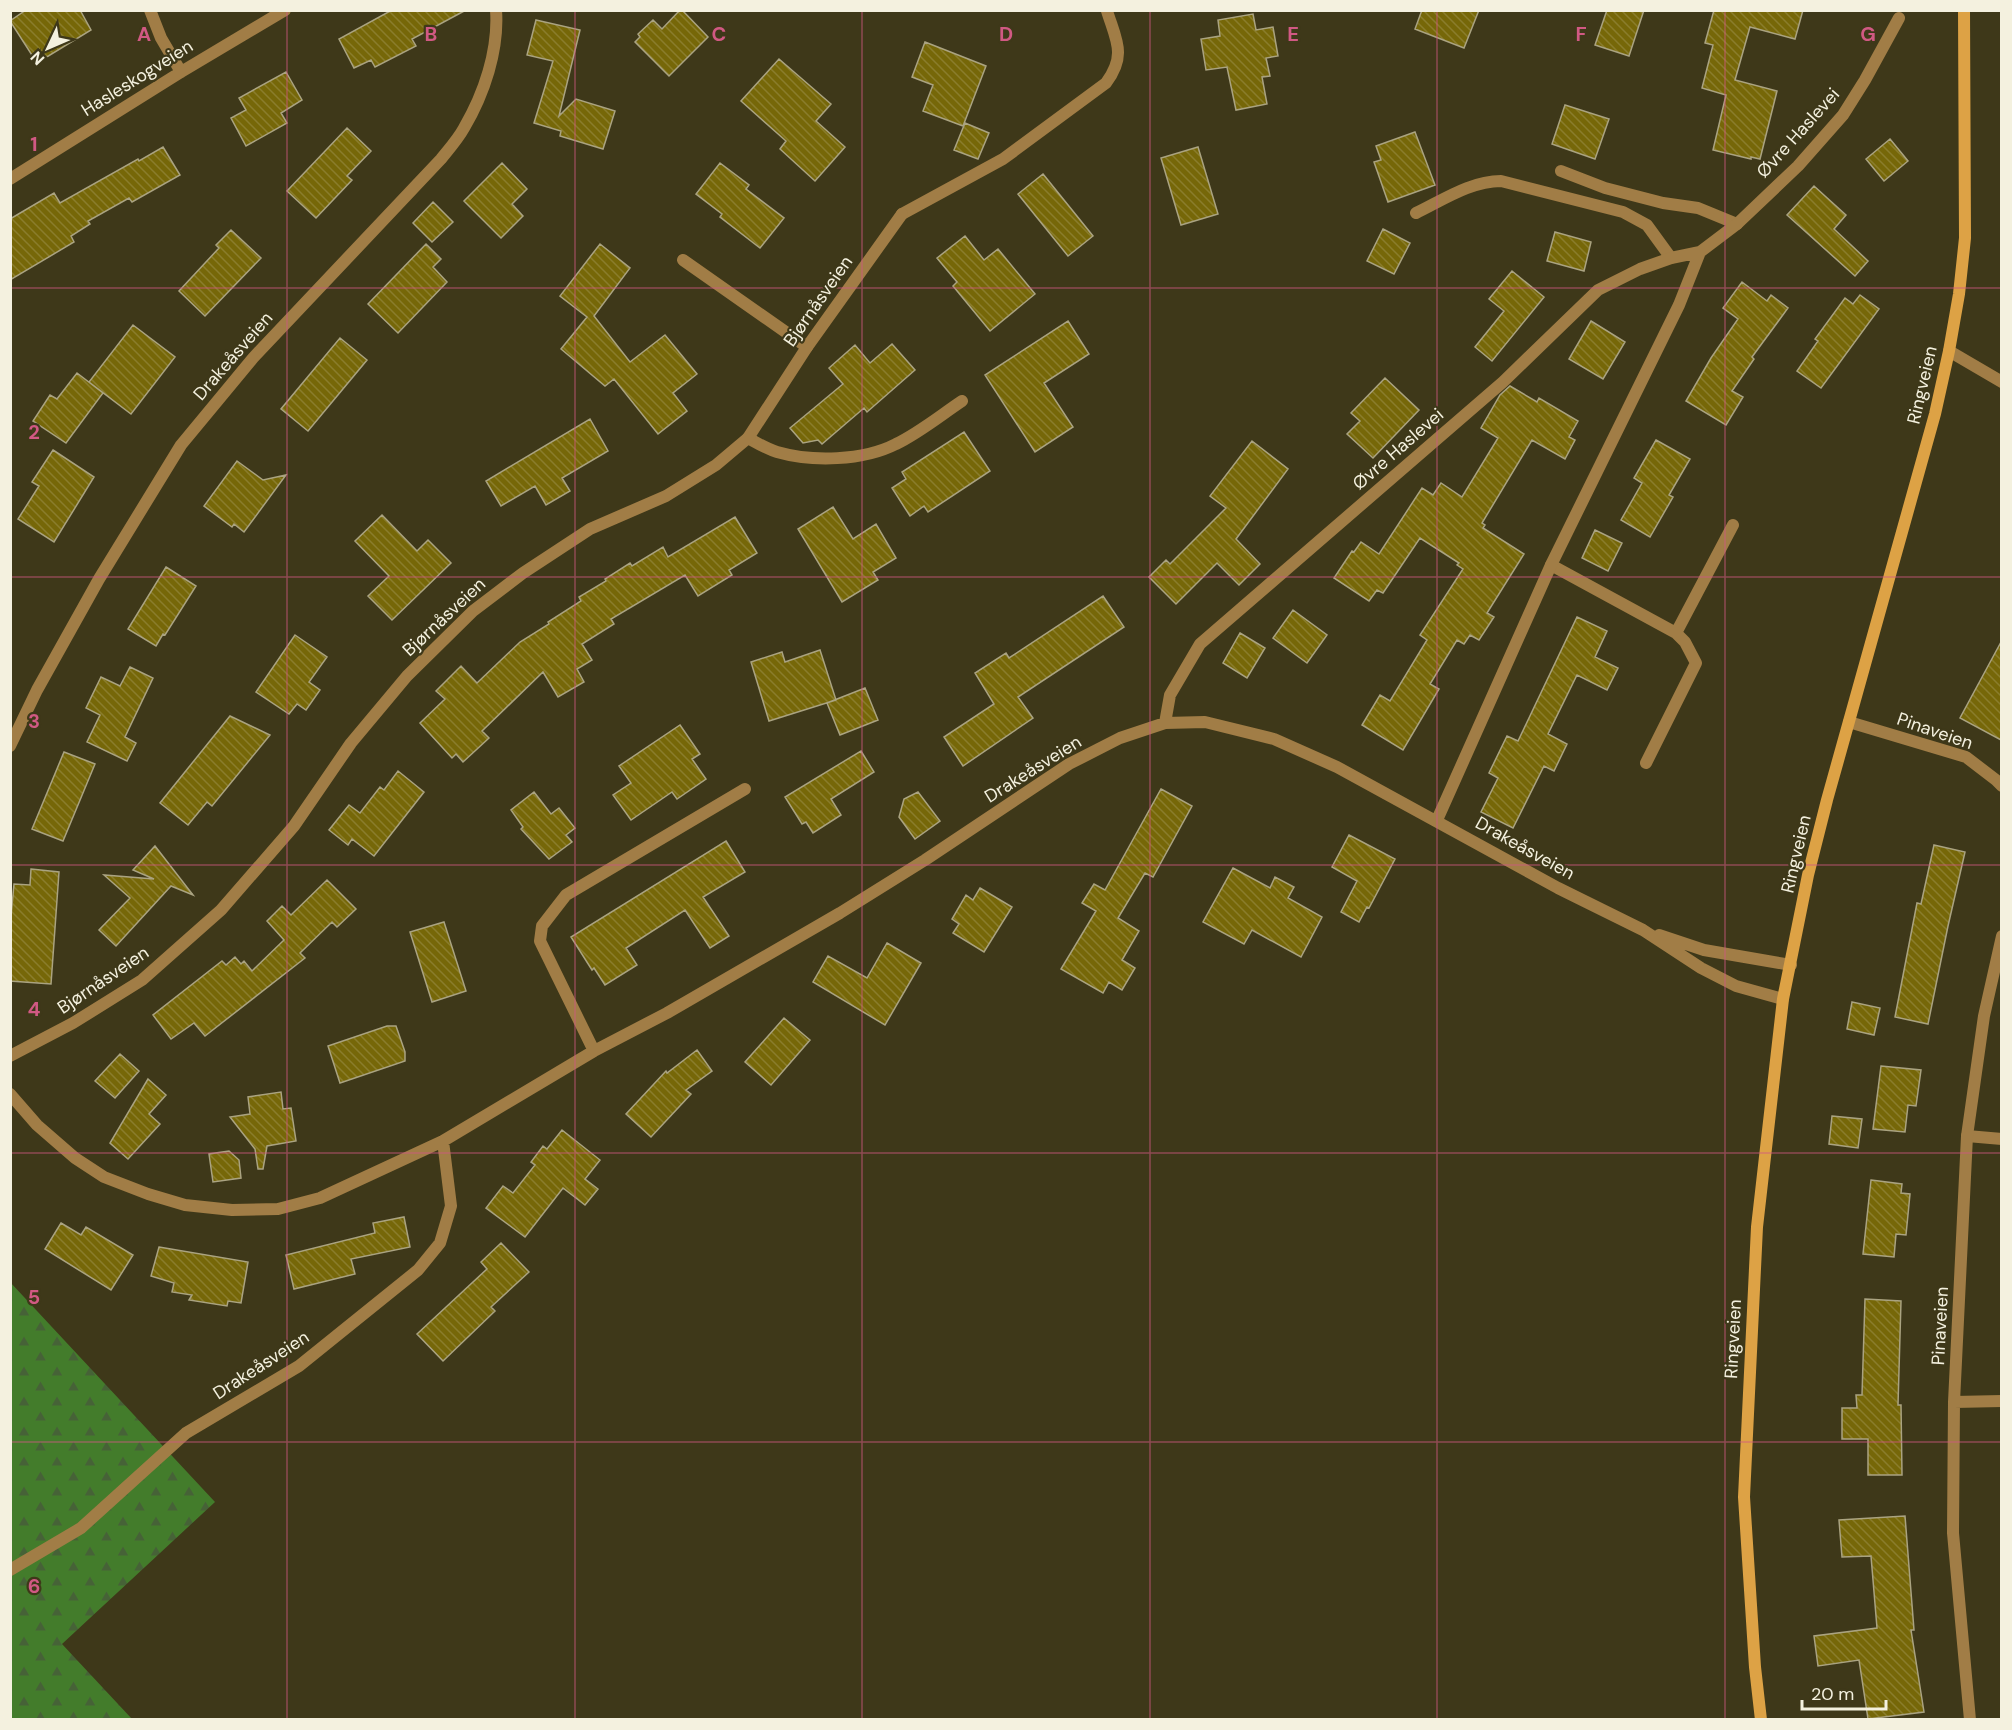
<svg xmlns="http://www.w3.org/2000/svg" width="2012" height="1730" viewBox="0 0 2012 1730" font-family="'DM Sans',sans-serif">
<defs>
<pattern id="forest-firs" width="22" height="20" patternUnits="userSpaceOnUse" patternTransform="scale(1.5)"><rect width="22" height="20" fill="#437c2b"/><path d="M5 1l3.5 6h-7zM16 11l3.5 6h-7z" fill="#466237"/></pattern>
<pattern id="building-back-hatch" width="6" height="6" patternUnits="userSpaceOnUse" patternTransform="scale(1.5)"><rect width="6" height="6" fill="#766708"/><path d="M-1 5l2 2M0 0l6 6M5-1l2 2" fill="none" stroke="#8a7d2c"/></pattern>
</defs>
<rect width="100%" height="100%" fill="#3e3819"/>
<!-- forest -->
<path fill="url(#forest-firs)" d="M 10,1282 L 215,1502 L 62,1644 L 132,1719 L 11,1719 Z"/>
<!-- building -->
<path fill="url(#building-back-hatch)" stroke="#aaa381" stroke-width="1.5" d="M 26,10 L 80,10 L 91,30 L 37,63 L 10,21 Z
M 392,10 L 466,10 L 412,39 L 416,46 L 375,67 L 371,60 L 354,68 L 339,39 Z
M 680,10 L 682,10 L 708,37 L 669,76 L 635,42 L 640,37 L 638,34 L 653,20 L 662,29 Z
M 1422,10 L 1479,10 L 1464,48 L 1415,29 Z
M 1607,10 L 1644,10 L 1629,56 L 1595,45 Z
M 1714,10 L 1803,10 L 1795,39 L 1750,27 L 1735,80 L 1777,91 L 1760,159 L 1751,157 L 1751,159 L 1713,150 L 1726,95 L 1702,88 L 1713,45 L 1705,43 Z
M 1253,14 L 1256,30 L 1273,27 L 1278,56 L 1266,58 L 1270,76 L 1262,77 L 1267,104 L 1236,110 L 1227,67 L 1206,70 L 1201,39 L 1220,36 L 1218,20 Z
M 536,20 L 580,30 L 559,116 L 576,99 L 615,111 L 603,149 L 560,136 L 561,131 L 534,123 L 553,61 L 527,55 Z
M 925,42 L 986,66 L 963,126 L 923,111 L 933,85 L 912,77 Z
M 779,59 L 831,104 L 816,121 L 845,147 L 815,181 L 780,149 L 786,141 L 741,101 Z
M 286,72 L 302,100 L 281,113 L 287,123 L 246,146 L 231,118 L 246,110 L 239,98 Z
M 1565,105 L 1609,119 L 1595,159 L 1552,144 Z
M 965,123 L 989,133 L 978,159 L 954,150 Z
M 347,128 L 371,151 L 347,176 L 352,180 L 316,218 L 287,191 Z
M 1415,132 L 1435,185 L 1388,202 L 1374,162 L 1381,160 L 1376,146 Z
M 1890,139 L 1908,161 L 1884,181 L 1866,159 Z
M 163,147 L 180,175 L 132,202 L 129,198 L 88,221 L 90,224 L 71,236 L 74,242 L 10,280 L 10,219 L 54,193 L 60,203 L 138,159 L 139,161 Z
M 1198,147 L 1218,214 L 1181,225 L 1161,158 Z
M 502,163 L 527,189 L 512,204 L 523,216 L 501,238 L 464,201 Z
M 720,163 L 749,185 L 746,189 L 784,218 L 760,248 L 720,217 L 722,214 L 696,194 Z
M 1043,174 L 1093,236 L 1068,256 L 1018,194 Z
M 1814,186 L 1846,215 L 1834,229 L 1868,261 L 1855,276 L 1787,215 Z
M 433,202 L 453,222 L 432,242 L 413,223 Z
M 1383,229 L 1410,243 L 1394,274 L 1367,261 Z
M 231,230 L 261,258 L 205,316 L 179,291 L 219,248 L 216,245 Z
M 1555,232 L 1591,242 L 1584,271 L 1547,261 Z
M 965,236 L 984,260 L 998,249 L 1035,294 L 990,331 L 953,286 L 957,282 L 937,258 Z
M 426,244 L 441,259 L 433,267 L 447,282 L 398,333 L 368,304 Z
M 600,244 L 630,268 L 594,316 L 630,362 L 665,335 L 697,374 L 673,393 L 687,411 L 658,434 L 614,379 L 605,386 L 561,349 L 587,317 L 560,296 Z
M 1512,271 L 1544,297 L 1492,361 L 1475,347 L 1504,311 L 1489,299 Z
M 1742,282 L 1767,301 L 1771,295 L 1788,308 L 1752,357 L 1754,359 L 1732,391 L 1743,397 L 1726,425 L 1686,401 L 1711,358 L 1738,319 L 1723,308 Z
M 1860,295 L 1879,309 L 1821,388 L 1797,371 L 1818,341 L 1815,339 L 1845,298 L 1853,304 Z
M 1068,321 L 1089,354 L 1044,383 L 1073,427 L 1035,452 L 985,375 Z
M 1591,321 L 1625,342 L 1603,379 L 1569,359 Z
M 133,325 L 175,357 L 131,414 L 89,382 Z
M 340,338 L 367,360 L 308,431 L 281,409 Z
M 892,344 L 915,370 L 867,412 L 864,408 L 822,444 L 818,440 L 803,443 L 790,428 L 843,384 L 829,368 L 855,345 L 870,363 Z
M 77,373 L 103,393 L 66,443 L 33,421 L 50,395 L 57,399 Z
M 1385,378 L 1419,410 L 1373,458 L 1347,434 L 1360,421 L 1351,413 Z
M 1510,386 L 1537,402 L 1539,398 L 1578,421 L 1569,437 L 1575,440 L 1565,459 L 1532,440 L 1482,523 L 1485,525 L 1483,528 L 1524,554 L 1487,613 L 1494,617 L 1479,640 L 1470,635 L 1464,644 L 1457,640 L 1430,684 L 1439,689 L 1403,750 L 1362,725 L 1380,695 L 1390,701 L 1427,640 L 1420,635 L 1463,569 L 1457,565 L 1459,563 L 1420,538 L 1383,593 L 1377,590 L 1369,601 L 1334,578 L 1352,551 L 1354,552 L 1361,542 L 1379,554 L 1422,488 L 1433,495 L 1441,483 L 1462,497 L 1498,438 L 1481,428 L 1500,395 Z
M 590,419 L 608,451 L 562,478 L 570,491 L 546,505 L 535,486 L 501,506 L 486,481 Z
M 964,432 L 990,471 L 928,512 L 924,506 L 910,516 L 892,488 L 906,479 L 902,472 Z
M 1656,440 L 1690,459 L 1669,495 L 1673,497 L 1650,537 L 1621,520 L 1642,483 L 1634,478 Z
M 1252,441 L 1288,469 L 1236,539 L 1260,564 L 1239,585 L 1217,563 L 1176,604 L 1149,577 L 1166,560 L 1170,564 L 1226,508 L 1210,496 Z
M 53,450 L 94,477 L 54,542 L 18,519 L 39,486 L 32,482 Z
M 237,461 L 263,480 L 286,475 L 244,532 L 234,524 L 232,527 L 204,506 Z
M 833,507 L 853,539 L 876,524 L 896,558 L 873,572 L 878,580 L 842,602 L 798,529 Z
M 382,515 L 417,551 L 428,540 L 451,563 L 392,620 L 368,596 L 389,576 L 355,541 Z
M 735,517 L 757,553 L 729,570 L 732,575 L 698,596 L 685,575 L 611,619 L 614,624 L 582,644 L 592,660 L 577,669 L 584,682 L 558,697 L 543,672 L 482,731 L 489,738 L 463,762 L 456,754 L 452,758 L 420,723 L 445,699 L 436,691 L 461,666 L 477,683 L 520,642 L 549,624 L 548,622 L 581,601 L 579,597 L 606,581 L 605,579 L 630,563 L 632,566 L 663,547 L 668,557 Z
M 1595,530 L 1622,543 L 1608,571 L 1582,558 Z
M 166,567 L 196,586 L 165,635 L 163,634 L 156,646 L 128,629 Z
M 1103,596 L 1124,627 L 1018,697 L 1033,718 L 963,766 L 944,737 L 994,704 L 975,673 L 1006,653 L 1009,658 Z
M 1293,610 L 1327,635 L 1307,663 L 1273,638 Z
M 1577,617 L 1607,631 L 1595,657 L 1618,668 L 1607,690 L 1577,675 L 1548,734 L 1567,744 L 1554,771 L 1544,766 L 1513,828 L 1481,812 L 1498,778 L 1489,773 L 1507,736 L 1518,741 Z
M 1240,633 L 1265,648 L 1247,678 L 1223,663 Z
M 295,635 L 327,657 L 309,682 L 320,690 L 306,710 L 297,704 L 289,714 L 256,692 Z
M 2001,642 L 2001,740 L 1960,718 Z
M 820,650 L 836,700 L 769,721 L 751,662 L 782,652 L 785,662 Z
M 130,667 L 153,678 L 125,737 L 136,743 L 127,761 L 87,742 L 100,715 L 86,708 L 101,677 L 120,686 Z
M 865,688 L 878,720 L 840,735 L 827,703 Z
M 230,716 L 270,735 L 212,806 L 207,802 L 188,825 L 160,803 Z
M 680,725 L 700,754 L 692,759 L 706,779 L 677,799 L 672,792 L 631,820 L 613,795 L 631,783 L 619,766 Z
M 861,751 L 874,772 L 831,799 L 841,815 L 813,833 L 806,822 L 802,824 L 785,797 Z
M 64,752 L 95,764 L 63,841 L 32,829 Z
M 398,771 L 424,792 L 374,856 L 352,839 L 348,845 L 329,830 L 349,805 L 360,813 L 380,787 L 384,790 Z
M 1161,789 L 1192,806 L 1153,877 L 1145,873 L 1118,918 L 1139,931 L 1122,960 L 1135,968 L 1122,990 L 1109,982 L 1103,993 L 1061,969 L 1096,911 L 1082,903 L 1094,884 L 1105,890 Z
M 534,792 L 551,814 L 559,808 L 575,828 L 566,835 L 572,842 L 549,859 L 521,829 L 523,827 L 511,810 Z
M 918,792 L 940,821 L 915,839 L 899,817 L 904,799 Z
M 1349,835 L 1395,859 L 1369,908 L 1367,907 L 1359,922 L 1341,912 L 1357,881 L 1332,867 Z
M 726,841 L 745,872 L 703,897 L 729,936 L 710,948 L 685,910 L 626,948 L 637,965 L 605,985 L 594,968 L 592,970 L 571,937 Z
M 1934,845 L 1965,852 L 1948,926 L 1928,1024 L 1895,1017 L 1917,903 L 1921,904 Z
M 155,846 L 193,895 L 171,886 L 116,946 L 99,930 L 130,898 L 104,875 L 154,879 L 133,870 Z
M 1233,868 L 1270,888 L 1275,877 L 1294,887 L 1288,898 L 1322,917 L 1301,957 L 1252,930 L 1244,944 L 1203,922 Z
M 31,869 L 59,872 L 51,984 L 10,981 L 10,927 L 14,884 L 30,885 Z
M 327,880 L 356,909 L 337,927 L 332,922 L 300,953 L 305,958 L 205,1036 L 194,1023 L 171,1039 L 153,1015 L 222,961 L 226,965 L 235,957 L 241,964 L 244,961 L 252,971 L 284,940 L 267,921 L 282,906 L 291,915 Z
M 980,888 L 1012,907 L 984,952 L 953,933 L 959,924 L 952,919 L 966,895 L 973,900 Z
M 444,922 L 466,991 L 432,1002 L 410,932 Z
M 887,943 L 921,963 L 885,1025 L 813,982 L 828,956 L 867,978 Z
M 1852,1002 L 1880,1008 L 1874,1035 L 1847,1029 Z
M 784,1018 L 810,1040 L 771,1085 L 745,1062 Z
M 387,1026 L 396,1026 L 405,1052 L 405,1061 L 340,1083 L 328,1046 Z
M 697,1050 L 712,1071 L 686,1090 L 691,1094 L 651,1137 L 626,1114 L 666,1071 L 667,1073 Z
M 120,1054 L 139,1071 L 115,1098 L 95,1081 Z
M 1881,1066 L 1921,1070 L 1916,1106 L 1908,1105 L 1905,1132 L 1873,1129 Z
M 148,1079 L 166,1095 L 149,1114 L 160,1124 L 128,1159 L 110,1143 Z
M 281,1092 L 283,1109 L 291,1108 L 296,1141 L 267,1146 L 263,1169 L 258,1169 L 255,1149 L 230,1117 L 250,1114 L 248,1097 Z
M 1832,1116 L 1862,1119 L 1858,1148 L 1829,1144 Z
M 562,1130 L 600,1160 L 585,1179 L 598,1189 L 585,1205 L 563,1188 L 525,1237 L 486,1208 L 503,1186 L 513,1193 L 535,1165 L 531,1162 L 543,1146 L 547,1149 Z
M 229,1151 L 239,1160 L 241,1178 L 213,1182 L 209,1154 Z
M 1871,1180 L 1902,1184 L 1901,1193 L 1910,1194 L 1906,1235 L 1896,1234 L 1894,1257 L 1863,1254 Z
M 404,1217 L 410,1247 L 351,1259 L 355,1274 L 294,1289 L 286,1255 L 375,1233 L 373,1223 Z
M 61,1223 L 81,1235 L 86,1227 L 133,1255 L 111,1290 L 45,1249 Z
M 501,1243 L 529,1272 L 491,1307 L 495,1311 L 443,1361 L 417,1334 L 487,1269 L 481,1262 Z
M 159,1247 L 248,1262 L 241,1303 L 228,1301 L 227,1306 L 189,1300 L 192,1295 L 172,1292 L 174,1283 L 151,1276 Z
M 1865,1299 L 1901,1301 L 1898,1405 L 1901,1405 L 1902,1475 L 1868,1475 L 1868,1439 L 1842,1439 L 1842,1408 L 1857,1408 L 1856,1395 L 1862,1395 Z
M 1905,1516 L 1914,1630 L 1911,1630 L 1924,1712 L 1868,1719 L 1859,1660 L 1818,1666 L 1814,1636 L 1877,1628 L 1871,1556 L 1842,1557 L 1839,1520 Z"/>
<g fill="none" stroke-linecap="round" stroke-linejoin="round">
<!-- service -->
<path stroke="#a17d46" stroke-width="12" d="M 1561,171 L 1605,188 L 1663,203 L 1698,208 L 1737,224
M 1416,213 C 1443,200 1471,181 1501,181 L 1623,212 L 1647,225 L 1671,258
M 902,214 L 1003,159 L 1106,83 C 1127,55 1116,40 1107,11
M 683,260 L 807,347
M 1949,351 L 2002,382
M 748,438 C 757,443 767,449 777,452 C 812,462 863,461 896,444 C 919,433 941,415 962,401
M 1551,565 L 1676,633 L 1685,642 L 1696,663 L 1646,763
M 1676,633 L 1733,525
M 1967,1136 L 2002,1139"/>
<!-- minor -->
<path stroke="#a17d46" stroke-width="12" d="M 150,10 L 161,38 L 181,72
M 10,179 L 181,72 L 285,10
M 1849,722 L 1966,757 L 1996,780 L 2002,786
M 1165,723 L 1170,695 L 1200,644 L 1503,382 L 1598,290 L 1640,269 L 1671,258 L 1700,252
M 10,746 L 37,690 L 99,579 L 181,445 L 253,358 L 441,159 C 449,149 458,139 464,128 C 484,94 499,50 496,10
M 1437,820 L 1551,565 L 1679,305 L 1700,252 L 1737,224 L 1798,166 L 1843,115 L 1865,80 L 1899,18
M 1659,935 L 1704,950 L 1791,965
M 594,1051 L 540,941 L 542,926 L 566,895 L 745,789
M 10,1056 L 73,1023 L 142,980 L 221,910 L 294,826 L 351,743 L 407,676 L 473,611 L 523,573 L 590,529 L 666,496 L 716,465 L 748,438 L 807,347 L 902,214
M 10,1094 L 37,1125 L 75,1158 L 104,1177 L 148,1194 L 185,1205 L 232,1210 L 278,1209 L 320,1198 L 443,1141 L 594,1051 L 667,1013 L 840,913 L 925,860 L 1069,764 L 1120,738 L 1165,723 L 1205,722 L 1274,739 L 1337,767 L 1558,888 L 1643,930 L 1701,968 L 1736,986 L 1783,999
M 1954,1402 L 2002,1401
M 10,1570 L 81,1528 L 186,1433 L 299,1366 L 418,1270 L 440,1243 L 451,1206 L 443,1141
M 1970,1720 L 1953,1533 L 1954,1402 L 1967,1136 L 1984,1016 L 2002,936"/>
<!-- secondary -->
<path stroke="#dda245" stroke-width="12" d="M 1761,1720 L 1755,1667 L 1744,1497 L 1757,1227 L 1783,999 L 1808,875 L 1827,800 L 1935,414 L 1949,351 L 1959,294 L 1965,238 L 1964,10"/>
</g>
<!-- grid -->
<path fill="none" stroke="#d15983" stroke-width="1.5" stroke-opacity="0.55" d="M 287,10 L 287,1720M 575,10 L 575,1720M 862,10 L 862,1720M 1150,10 L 1150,1720M 1437,10 L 1437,1720M 1725,10 L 1725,1720M 10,288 L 2002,288M 10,577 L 2002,577M 10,865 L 2002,865M 10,1153 L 2002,1153M 10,1442 L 2002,1442"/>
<g text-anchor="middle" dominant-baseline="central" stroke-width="4.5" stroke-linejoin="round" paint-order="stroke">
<!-- street labels -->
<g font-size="18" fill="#f4f1df" stroke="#3e3819">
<text transform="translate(137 78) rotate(-32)">Hasleskogveien</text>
<text transform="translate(1798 133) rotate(-48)">Øvre Haslevei</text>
<text transform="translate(818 301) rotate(-55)">Bjørnåsveien</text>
<text transform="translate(233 356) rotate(-49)">Drakeåsveien</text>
<text transform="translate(1922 385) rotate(-77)">Ringveien</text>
<text transform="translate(1398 449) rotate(-41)">Øvre Haslevei</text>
<text transform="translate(444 617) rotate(-43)">Bjørnåsveien</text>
<text transform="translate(1935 731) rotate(19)">Pinaveien</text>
<text transform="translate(1033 769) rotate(-32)">Drakeåsveien</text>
<text transform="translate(1525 848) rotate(29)">Drakeåsveien</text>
<text transform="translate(1796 854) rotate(-77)">Ringveien</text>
<text transform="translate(103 980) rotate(-34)">Bjørnåsveien</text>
<text transform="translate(1940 1326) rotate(-87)">Pinaveien</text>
<text transform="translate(1733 1339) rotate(-87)">Ringveien</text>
<text transform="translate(261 1365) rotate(-33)">Drakeåsveien</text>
</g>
</g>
<g font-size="20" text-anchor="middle" font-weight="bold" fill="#d15983" stroke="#3e3819" stroke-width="4.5" stroke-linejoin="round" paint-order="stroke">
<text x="144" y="41">A</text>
<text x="431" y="41">B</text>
<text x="719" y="41">C</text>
<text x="1006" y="41">D</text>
<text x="1293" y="41">E</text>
<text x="1581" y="41">F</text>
<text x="1868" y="41">G</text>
<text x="34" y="151">1</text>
<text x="34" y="439">2</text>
<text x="34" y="728">3</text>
<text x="34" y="1016">4</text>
<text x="34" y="1304">5</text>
<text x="34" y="1593">6</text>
</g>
<!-- border -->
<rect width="2012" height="1730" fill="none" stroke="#f4f1df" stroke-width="24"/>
<!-- north arrow -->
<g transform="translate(48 48) rotate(226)" stroke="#3e3819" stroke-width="4.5" paint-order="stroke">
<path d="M0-4.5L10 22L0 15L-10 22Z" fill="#f4f1df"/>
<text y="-9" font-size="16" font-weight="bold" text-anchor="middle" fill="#f4f1df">N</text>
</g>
<!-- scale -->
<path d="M1802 1700v9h84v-9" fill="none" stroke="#f4f1df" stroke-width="3"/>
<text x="1811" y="1700" font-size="18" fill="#f4f1df" stroke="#3e3819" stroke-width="4.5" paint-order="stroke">20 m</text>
</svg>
